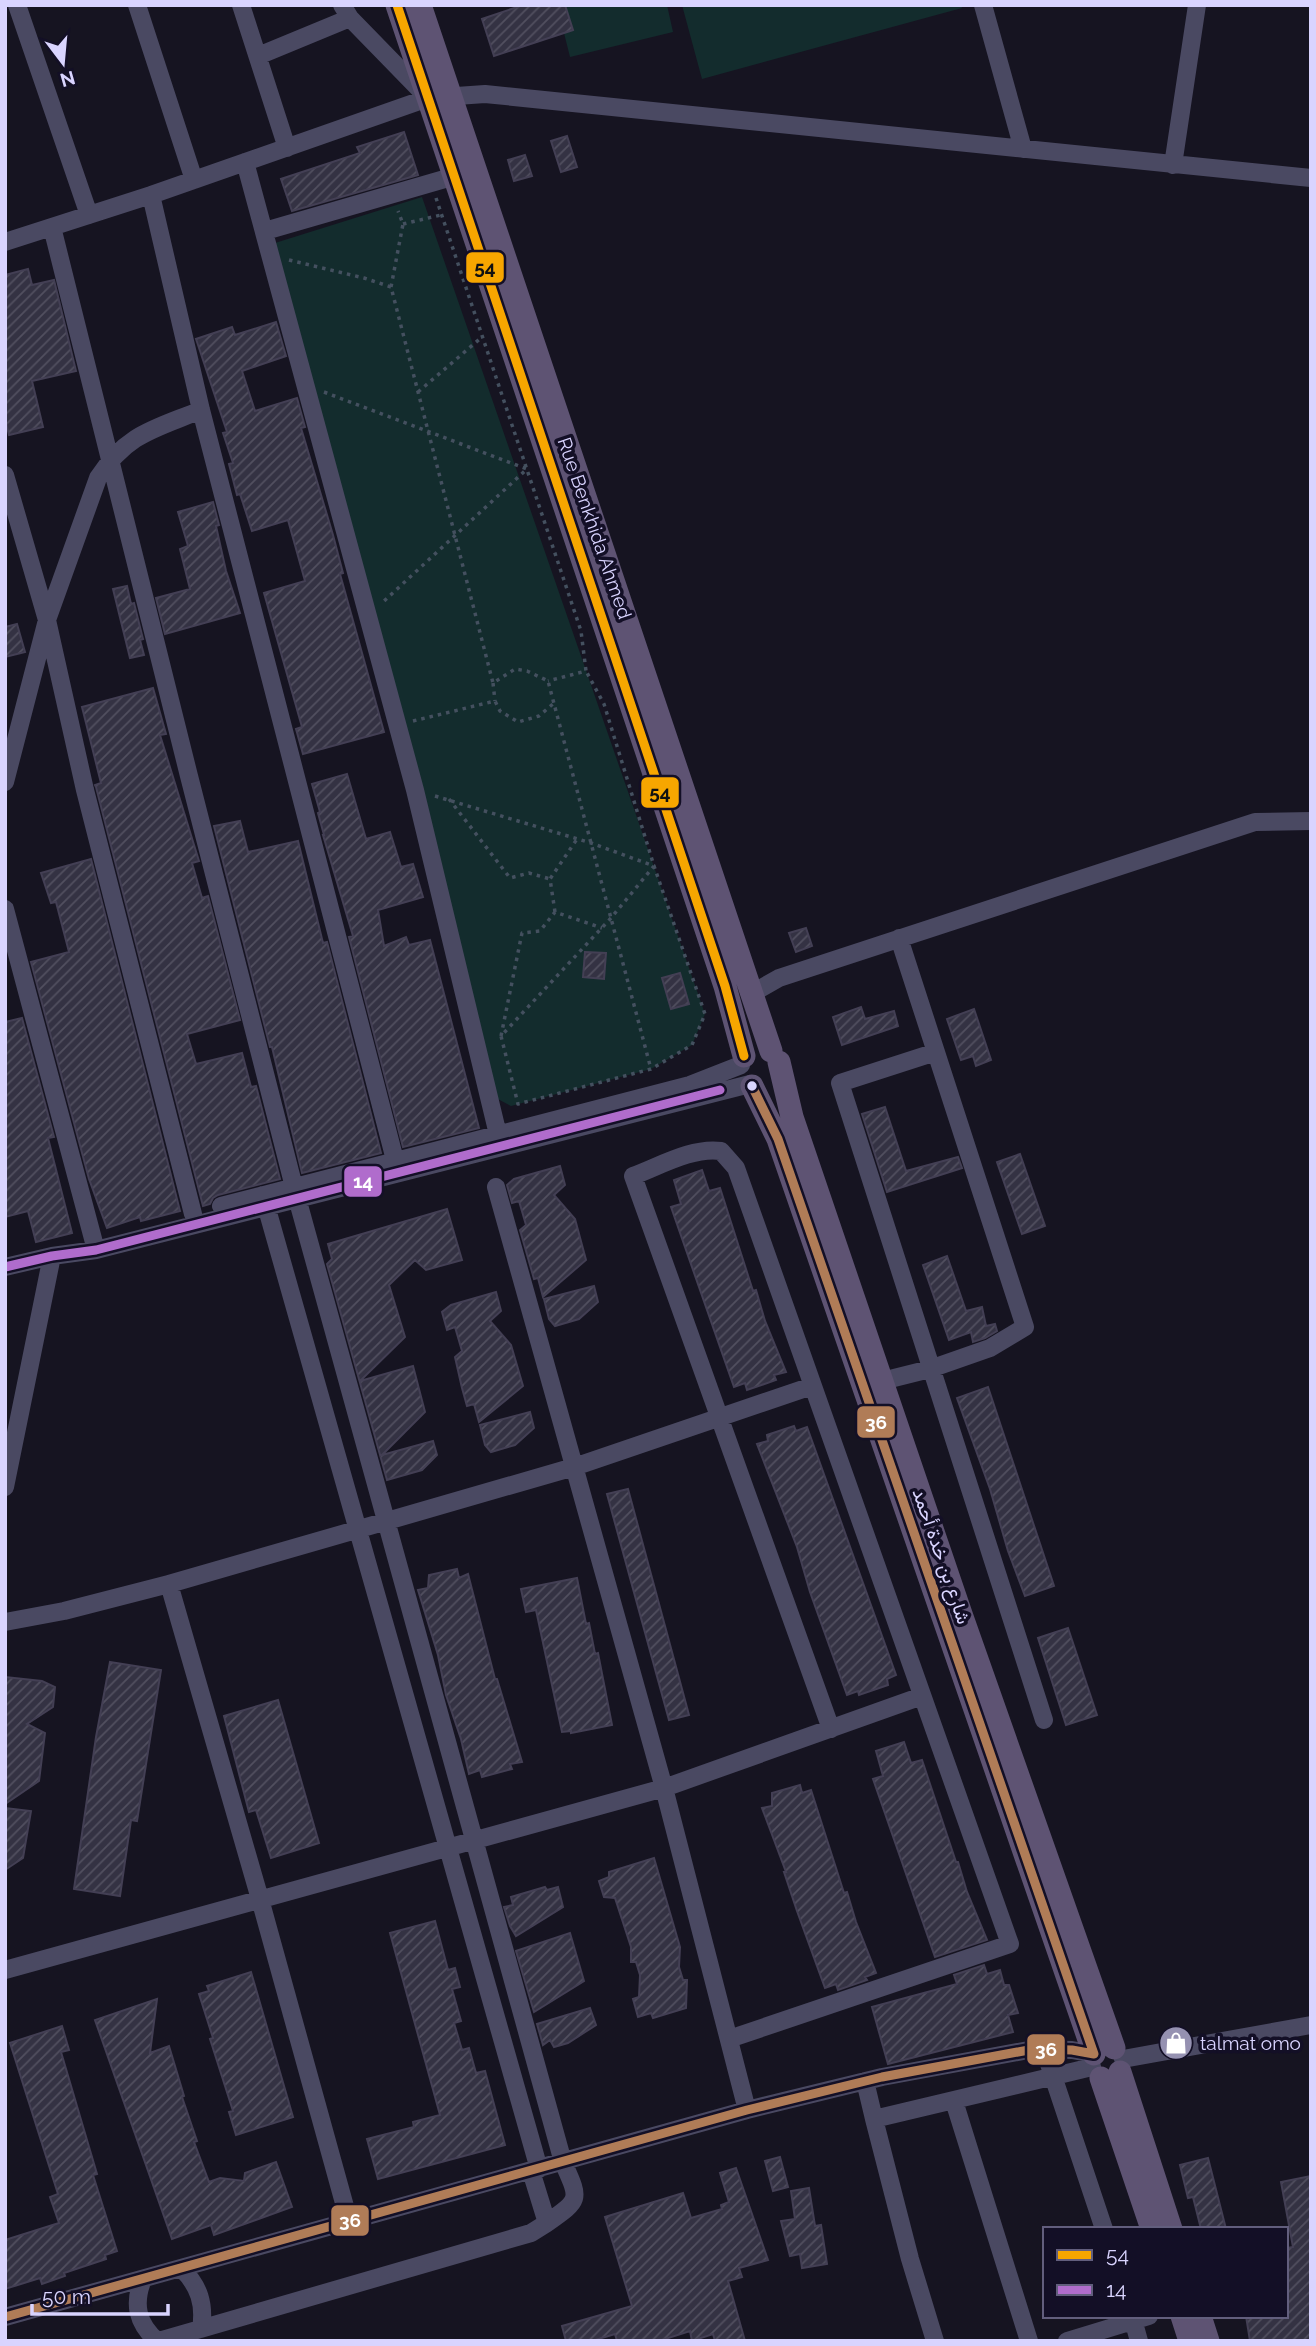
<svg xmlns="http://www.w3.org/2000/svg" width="1316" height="2346" viewBox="0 0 1316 2346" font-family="Raleway,Vazirmatn,sans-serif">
<defs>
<pattern id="building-hatch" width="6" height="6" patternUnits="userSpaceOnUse" patternTransform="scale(1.75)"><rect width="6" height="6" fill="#343243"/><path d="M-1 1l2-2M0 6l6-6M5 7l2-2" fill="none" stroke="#514f5f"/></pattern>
</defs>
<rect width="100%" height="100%" fill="#161421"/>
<!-- green -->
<path fill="#132c2d" d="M 557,5 L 667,5 L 673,32 L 570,57 Z
M 682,5 L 961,5 L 962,8 L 702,79 Z
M 422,197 L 705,1014 L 692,1045 L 651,1069 L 511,1106 L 496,1098 L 275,243 Z"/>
<!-- building -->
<path fill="url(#building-hatch)" stroke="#433f54" stroke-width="2" d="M 523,5 L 565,5 L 573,30 L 494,56 L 482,19 Z
M 404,132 L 418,175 L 292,211 L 281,179 L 360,153 L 357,147 Z
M 567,136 L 577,167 L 561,172 L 551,141 Z
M 525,155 L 532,176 L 514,181 L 508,160 Z
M 28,269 L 32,285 L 54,280 L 76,371 L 32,381 L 43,427 L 9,435 L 5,419 L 5,275 Z
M 276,322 L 286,356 L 242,371 L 255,411 L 297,398 L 305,427 L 301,428 L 333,535 L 343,573 L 340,574 L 384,732 L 303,754 L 296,729 L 302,727 L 264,593 L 305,581 L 288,520 L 252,531 L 240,494 L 237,495 L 229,464 L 233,463 L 223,433 L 227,432 L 196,339 L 232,327 L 235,335 Z
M 213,502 L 219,525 L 216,526 L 226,571 L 240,613 L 165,634 L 156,598 L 190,589 L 180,549 L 188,546 L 178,512 Z
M 127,586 L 131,604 L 134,603 L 143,639 L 140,640 L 144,655 L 130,658 L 113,589 Z
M 17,624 L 25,652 L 5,657 L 5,627 Z
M 153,688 L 166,734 L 160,735 L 199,861 L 192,863 L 202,898 L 208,896 L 240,1020 L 187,1034 L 196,1064 L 242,1053 L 251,1087 L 256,1086 L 280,1179 L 218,1195 L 213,1198 L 210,1204 L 203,1206 L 96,787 L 95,785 L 101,783 L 82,707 Z
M 347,774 L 366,839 L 390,832 L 401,867 L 413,864 L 423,897 L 378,910 L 384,946 L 406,937 L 409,945 L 430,940 L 479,1128 L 403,1147 L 349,937 L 353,936 L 323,835 L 324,835 L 318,813 L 320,812 L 312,784 Z
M 240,821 L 248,852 L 298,841 L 323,943 L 327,942 L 381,1153 L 302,1173 L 272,1047 L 270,1047 L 214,826 Z
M 91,859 L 180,1211 L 141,1221 L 140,1217 L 107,1228 L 89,1179 L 31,962 L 69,952 L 56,902 L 51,903 L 41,873 Z
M 806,928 L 812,946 L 796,952 L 789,933 Z
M 585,952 L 606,953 L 604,979 L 583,977 Z
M 680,973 L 689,1004 L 671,1009 L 662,978 Z
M 861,1007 L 865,1019 L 894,1011 L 898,1026 L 842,1045 L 833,1017 Z
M 974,1009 L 991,1060 L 976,1066 L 973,1056 L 961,1060 L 947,1019 Z
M 22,1018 L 54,1137 L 48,1138 L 72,1233 L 36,1242 L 28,1211 L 5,1217 L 5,1022 Z
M 885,1107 L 906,1171 L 958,1157 L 962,1168 L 887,1192 L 862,1114 Z
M 1020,1154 L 1045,1226 L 1022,1234 L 997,1162 Z
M 560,1166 L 565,1185 L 554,1195 L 575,1219 L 586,1260 L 543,1297 L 538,1278 L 534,1279 L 520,1230 L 526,1225 L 519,1201 L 512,1203 L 507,1185 L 514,1179 Z
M 702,1170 L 709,1191 L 720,1188 L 753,1291 L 756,1290 L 765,1321 L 786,1372 L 774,1375 L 776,1380 L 747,1390 L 745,1383 L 734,1387 L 671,1207 L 681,1204 L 674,1180 Z
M 447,1209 L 462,1260 L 426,1270 L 415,1260 L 389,1285 L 405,1337 L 360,1381 L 413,1366 L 425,1412 L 382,1455 L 433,1441 L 437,1455 L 422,1470 L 387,1480 L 327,1264 L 332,1259 L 328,1244 Z
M 947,1256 L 966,1311 L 982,1307 L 986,1326 L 995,1324 L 997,1331 L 985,1338 L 973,1342 L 971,1332 L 949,1340 L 923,1265 Z
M 594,1286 L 598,1302 L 579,1319 L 555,1326 L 549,1319 L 544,1299 Z
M 496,1292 L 501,1311 L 490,1321 L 511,1345 L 523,1386 L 479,1422 L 474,1404 L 467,1406 L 462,1388 L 455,1357 L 462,1351 L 455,1327 L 447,1330 L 442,1312 L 451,1305 Z
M 988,1387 L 1054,1586 L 1025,1596 L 1008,1551 L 990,1489 L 957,1398 Z
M 530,1412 L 534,1428 L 515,1445 L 491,1452 L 485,1445 L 480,1425 Z
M 794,1426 L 796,1431 L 807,1427 L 896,1675 L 887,1679 L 888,1685 L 859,1695 L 858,1691 L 847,1695 L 810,1592 L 797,1547 L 757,1444 L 768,1441 L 767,1435 Z
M 628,1489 L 689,1715 L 669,1720 L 607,1494 Z
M 457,1569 L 459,1578 L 468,1574 L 495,1679 L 497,1679 L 522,1762 L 510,1764 L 512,1769 L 482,1777 L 480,1770 L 469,1774 L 461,1739 L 446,1695 L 438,1655 L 418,1590 L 428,1588 L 429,1575 Z
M 577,1578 L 586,1624 L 589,1623 L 595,1654 L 598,1653 L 612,1725 L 571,1733 L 571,1731 L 562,1732 L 536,1610 L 526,1612 L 521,1589 Z
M 1068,1628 L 1097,1715 L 1066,1725 L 1038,1638 Z
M 110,1662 L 161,1670 L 137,1821 L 131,1820 L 120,1896 L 74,1889 L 96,1737 Z
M 5,1677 L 42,1681 L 55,1687 L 53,1707 L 27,1724 L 45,1733 L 39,1781 L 5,1804 Z
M 278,1700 L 319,1843 L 271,1858 L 256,1810 L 249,1812 L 224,1716 Z
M 904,1742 L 911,1763 L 922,1760 L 956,1862 L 958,1862 L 967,1892 L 987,1940 L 935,1957 L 873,1779 L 883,1776 L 876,1751 Z
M 800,1785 L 802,1793 L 811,1790 L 844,1893 L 847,1892 L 856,1922 L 876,1973 L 865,1977 L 867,1980 L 838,1990 L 836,1984 L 825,1988 L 797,1911 L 784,1872 L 786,1872 L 762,1808 L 772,1806 L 772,1793 Z
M 5,1808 L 31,1811 L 23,1858 L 5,1870 Z
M 654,1858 L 680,1947 L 679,1967 L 683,1980 L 687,1980 L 686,2008 L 653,2018 L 651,2013 L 638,2017 L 633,1999 L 639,1997 L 640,1975 L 636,1962 L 631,1962 L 631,1947 L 615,1898 L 604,1897 L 599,1881 L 609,1877 L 609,1872 Z
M 545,1887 L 547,1890 L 558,1887 L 563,1907 L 516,1936 L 510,1926 L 504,1907 L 513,1905 L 511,1897 Z
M 435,1921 L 448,1970 L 455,1968 L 460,1987 L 452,1989 L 461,2021 L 454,2023 L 462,2050 L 469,2048 L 476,2073 L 485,2071 L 505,2145 L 378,2179 L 367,2139 L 414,2127 L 413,2122 L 440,2115 L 390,1933 Z
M 570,1933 L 584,1981 L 534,2012 L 516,1951 Z
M 984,1965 L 987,1974 L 1000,1970 L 1004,1985 L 1009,1985 L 1018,2013 L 1008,2015 L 1013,2032 L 888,2064 L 872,2007 L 957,1984 L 954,1975 Z
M 251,1972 L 293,2117 L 236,2135 L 229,2112 L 233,2111 L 210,2039 L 213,2038 L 199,1994 L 209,1991 L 207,1986 Z
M 157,1999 L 150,2053 L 169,2046 L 184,2096 L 182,2097 L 197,2141 L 194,2142 L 209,2182 L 220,2178 L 244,2181 L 245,2173 L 276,2162 L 292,2207 L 214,2235 L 211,2225 L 172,2239 L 95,2020 Z
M 590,2008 L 596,2025 L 568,2043 L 554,2047 L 550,2040 L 543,2045 L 537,2024 Z
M 62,2026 L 69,2050 L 61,2052 L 97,2174 L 93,2175 L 117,2251 L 105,2255 L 106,2259 L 64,2273 L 65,2276 L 42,2284 L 40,2278 L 5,2289 L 5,2240 L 59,2223 L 50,2197 L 58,2194 L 10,2043 Z
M 780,2157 L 788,2187 L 773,2191 L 765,2161 Z
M 1208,2158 L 1226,2229 L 1201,2229 L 1193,2197 L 1188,2198 L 1180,2165 Z
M 736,2168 L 768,2260 L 739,2268 L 742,2277 L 728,2281 L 745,2341 L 715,2341 L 713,2334 L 692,2341 L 690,2331 L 659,2341 L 617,2341 L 615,2334 L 592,2341 L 566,2341 L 562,2326 L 632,2306 L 605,2217 L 683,2193 L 691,2218 L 722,2209 L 721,2205 L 729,2202 L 720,2173 Z
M 1311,2176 L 1311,2341 L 1250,2341 L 1246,2316 L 1286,2316 L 1286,2248 L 1293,2247 L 1281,2182 Z
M 809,2188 L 815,2226 L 821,2225 L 827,2264 L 802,2268 L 800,2254 L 790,2256 L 781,2221 L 795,2219 L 791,2191 Z"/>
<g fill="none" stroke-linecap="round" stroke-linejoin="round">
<!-- path -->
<path stroke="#44505f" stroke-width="3.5" stroke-dasharray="3.5 5" stroke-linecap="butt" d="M 436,198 L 581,631 L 586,671 L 548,681
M 403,224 L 441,215
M 289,260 L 364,278 L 391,287 L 493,683 L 515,669 L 527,671 L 548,681 L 651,1069
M 391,287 L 403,224 L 398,211
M 324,392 L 527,469 L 383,602
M 418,392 L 482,337
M 493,683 L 495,701
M 413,721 L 495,701 L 500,711 L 518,722 L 539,716 L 554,703
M 435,796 L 591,843 L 654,866 L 611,918 L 501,1036 L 518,1104 L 651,1069 L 692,1045 L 705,1014 L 654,866 L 604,704 L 586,671
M 449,799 L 510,878 L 529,873 L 550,879
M 555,912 L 550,879 L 577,839
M 501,1036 L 522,933 L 540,931 L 555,912 L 602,928"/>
<!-- minor -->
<path stroke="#4a4962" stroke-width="18" d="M 17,5 L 89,215
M 137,5 L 194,180
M 241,5 L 287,148
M 342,5 L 350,18 L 425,95
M 983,5 L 1023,149
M 258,56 L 350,18
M 245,162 L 415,790 L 501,1147
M 1173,165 L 1197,5
M 151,195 L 201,410 L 395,1160
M 52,227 L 189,776 L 294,1187 L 563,2162 C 580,2200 581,2199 547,2223
M 265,231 L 455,176
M 5,242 L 151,195 L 428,98 L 485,94 L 1311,178
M 5,475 L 47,620 L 85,790 L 193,1214
M 5,782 L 47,620 L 98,478 C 127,433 155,429 201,410
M 5,909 L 96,1250
M 751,994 L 779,978 L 1255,822 L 1311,821
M 936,1052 L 840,1083 L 1044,1720
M 496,1187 L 664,1788 L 747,2110
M 263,1195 L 539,2169
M 221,1206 L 690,1085 L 741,1065
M 5,1267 L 52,1256 L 96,1250 L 750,1084
M 882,1381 L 930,1369 L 990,1348 L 1025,1327 L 899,938
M 5,1487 L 52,1256
M 169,1584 L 260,1899 L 349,2221
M 5,1622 L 64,1611 L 169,1584 L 574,1467 L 812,1386
M 5,1970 L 664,1788 L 922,1696
M 729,2039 L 1010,1944 L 736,1168 L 721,1151 C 692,1147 660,1166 633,1176 L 831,1729
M 1044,2049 L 1104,2229
M 1123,2059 L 1311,2025
M 865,2081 L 874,2119
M 954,2101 L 1029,2341
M 182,2269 C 199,2286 205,2304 201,2329
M 143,2279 C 133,2304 137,2323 157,2341
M 1132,2316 L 1139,2341
M 5,2317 L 747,2110 L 882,2077 L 1034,2049 L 1072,2050 L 1094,2054
M 159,2341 L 531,2233 L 547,2223 L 531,2171
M 935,2341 L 910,2259 L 874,2119 L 1092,2067
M 1067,2341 L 1149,2316"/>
<!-- major -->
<path stroke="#5e5373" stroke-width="23" d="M 397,5 L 725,986 L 744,1056
M 420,5 L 771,1051
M 779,1062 L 792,1117 L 961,1614 L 1114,2048
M 752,1086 L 778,1139 L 1094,2054
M 1120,2072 L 1171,2229
M 1101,2078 L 1152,2229
M 1182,2316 L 1190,2341
M 1200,2316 L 1208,2341"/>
<!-- bus-1 casing -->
<g stroke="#130f26" stroke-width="14">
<path id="bus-1" d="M 397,5 L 725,986 L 744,1056"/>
</g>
<!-- bus-2 casing -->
<g stroke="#130f26" stroke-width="14">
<path id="bus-2" d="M 5,1267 L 52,1256 L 96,1250 L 720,1090"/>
</g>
<!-- bus-3 casing -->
<g stroke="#130f26" stroke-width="14">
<path id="bus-3" d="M 5,2317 L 747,2110 L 882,2077 L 1034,2049 L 1072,2050 L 1094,2054 L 778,1139 L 752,1086"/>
</g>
<!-- bus-1 -->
<use href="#bus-1" stroke="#f7a600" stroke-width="9"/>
<!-- bus-2 -->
<use href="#bus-2" stroke="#b06ccc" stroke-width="9"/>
<!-- bus-3 -->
<use href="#bus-3" stroke="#b07c57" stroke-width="9"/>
</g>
<!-- icons -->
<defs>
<g id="shop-disc" transform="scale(1.75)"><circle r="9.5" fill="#9591b1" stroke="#130f26"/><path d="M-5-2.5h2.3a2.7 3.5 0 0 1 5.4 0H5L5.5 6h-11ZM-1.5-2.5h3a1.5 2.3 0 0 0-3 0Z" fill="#fff"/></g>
</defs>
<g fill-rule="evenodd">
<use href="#shop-disc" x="1176" y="2043"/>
</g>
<!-- markers -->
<circle fill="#d9d4ff" stroke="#130f26" stroke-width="2.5" cx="752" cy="1086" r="6"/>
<g text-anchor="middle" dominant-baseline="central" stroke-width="7" stroke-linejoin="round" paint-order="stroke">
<!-- street labels -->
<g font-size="19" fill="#d9d4ff" stroke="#130f26">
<text transform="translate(595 528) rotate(71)">Rue Benkhida Ahmed</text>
<text transform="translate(942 1556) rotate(71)">شارع بن خدة أحمد</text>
</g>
<!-- poi labels -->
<g font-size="19" fill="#d9d4ff" stroke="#130f26" text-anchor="start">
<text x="1200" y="2043">talmat omo</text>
</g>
</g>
<g stroke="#130f26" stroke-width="2.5">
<rect x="465" y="251" width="40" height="33" rx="7" fill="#f7a600"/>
<rect x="640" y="776" width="40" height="33" rx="7" fill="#f7a600"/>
<rect x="343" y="1165" width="40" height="33" rx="7" fill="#b06ccc"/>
<rect x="856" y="1405" width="40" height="34" rx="7" fill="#b07c57"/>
<rect x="1026" y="2033" width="40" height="33" rx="7" fill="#b07c57"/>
<rect x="330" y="2204" width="40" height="33" rx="7" fill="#b07c57"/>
</g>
<g font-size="19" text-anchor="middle" font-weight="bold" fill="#fff">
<text x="363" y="1188">14</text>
<text x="876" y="1429">36</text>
<text x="1046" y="2056">36</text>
<text x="350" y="2227">36</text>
</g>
<g font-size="19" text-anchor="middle" font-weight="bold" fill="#111">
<text x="485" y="274">54</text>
<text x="660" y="799">54</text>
</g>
<!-- border -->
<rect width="1316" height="2346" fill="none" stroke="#d9d4ff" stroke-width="14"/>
<!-- legend -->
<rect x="1043" y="2227" width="245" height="91" fill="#130f26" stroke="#625e7d" stroke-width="2"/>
<rect x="1057" y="2250" width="35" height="10" fill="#f7a600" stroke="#625e7d" stroke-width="2"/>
<text x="1106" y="2262" font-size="21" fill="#d9d4ff">54</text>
<rect x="1057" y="2285" width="35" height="10" fill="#b06ccc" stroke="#625e7d" stroke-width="2"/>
<text x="1106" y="2297" font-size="21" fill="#d9d4ff">14</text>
<!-- north arrow -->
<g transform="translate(63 63) rotate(164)" stroke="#130f26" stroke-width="5" paint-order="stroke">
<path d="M0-5L12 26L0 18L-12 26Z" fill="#d9d4ff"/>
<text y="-10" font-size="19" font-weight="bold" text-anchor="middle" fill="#d9d4ff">N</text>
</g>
<!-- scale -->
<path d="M32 2304v10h136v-10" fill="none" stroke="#d9d4ff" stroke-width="3.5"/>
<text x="42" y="2304" font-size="21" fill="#d9d4ff" stroke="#130f26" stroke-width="5" paint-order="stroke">50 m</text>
</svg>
